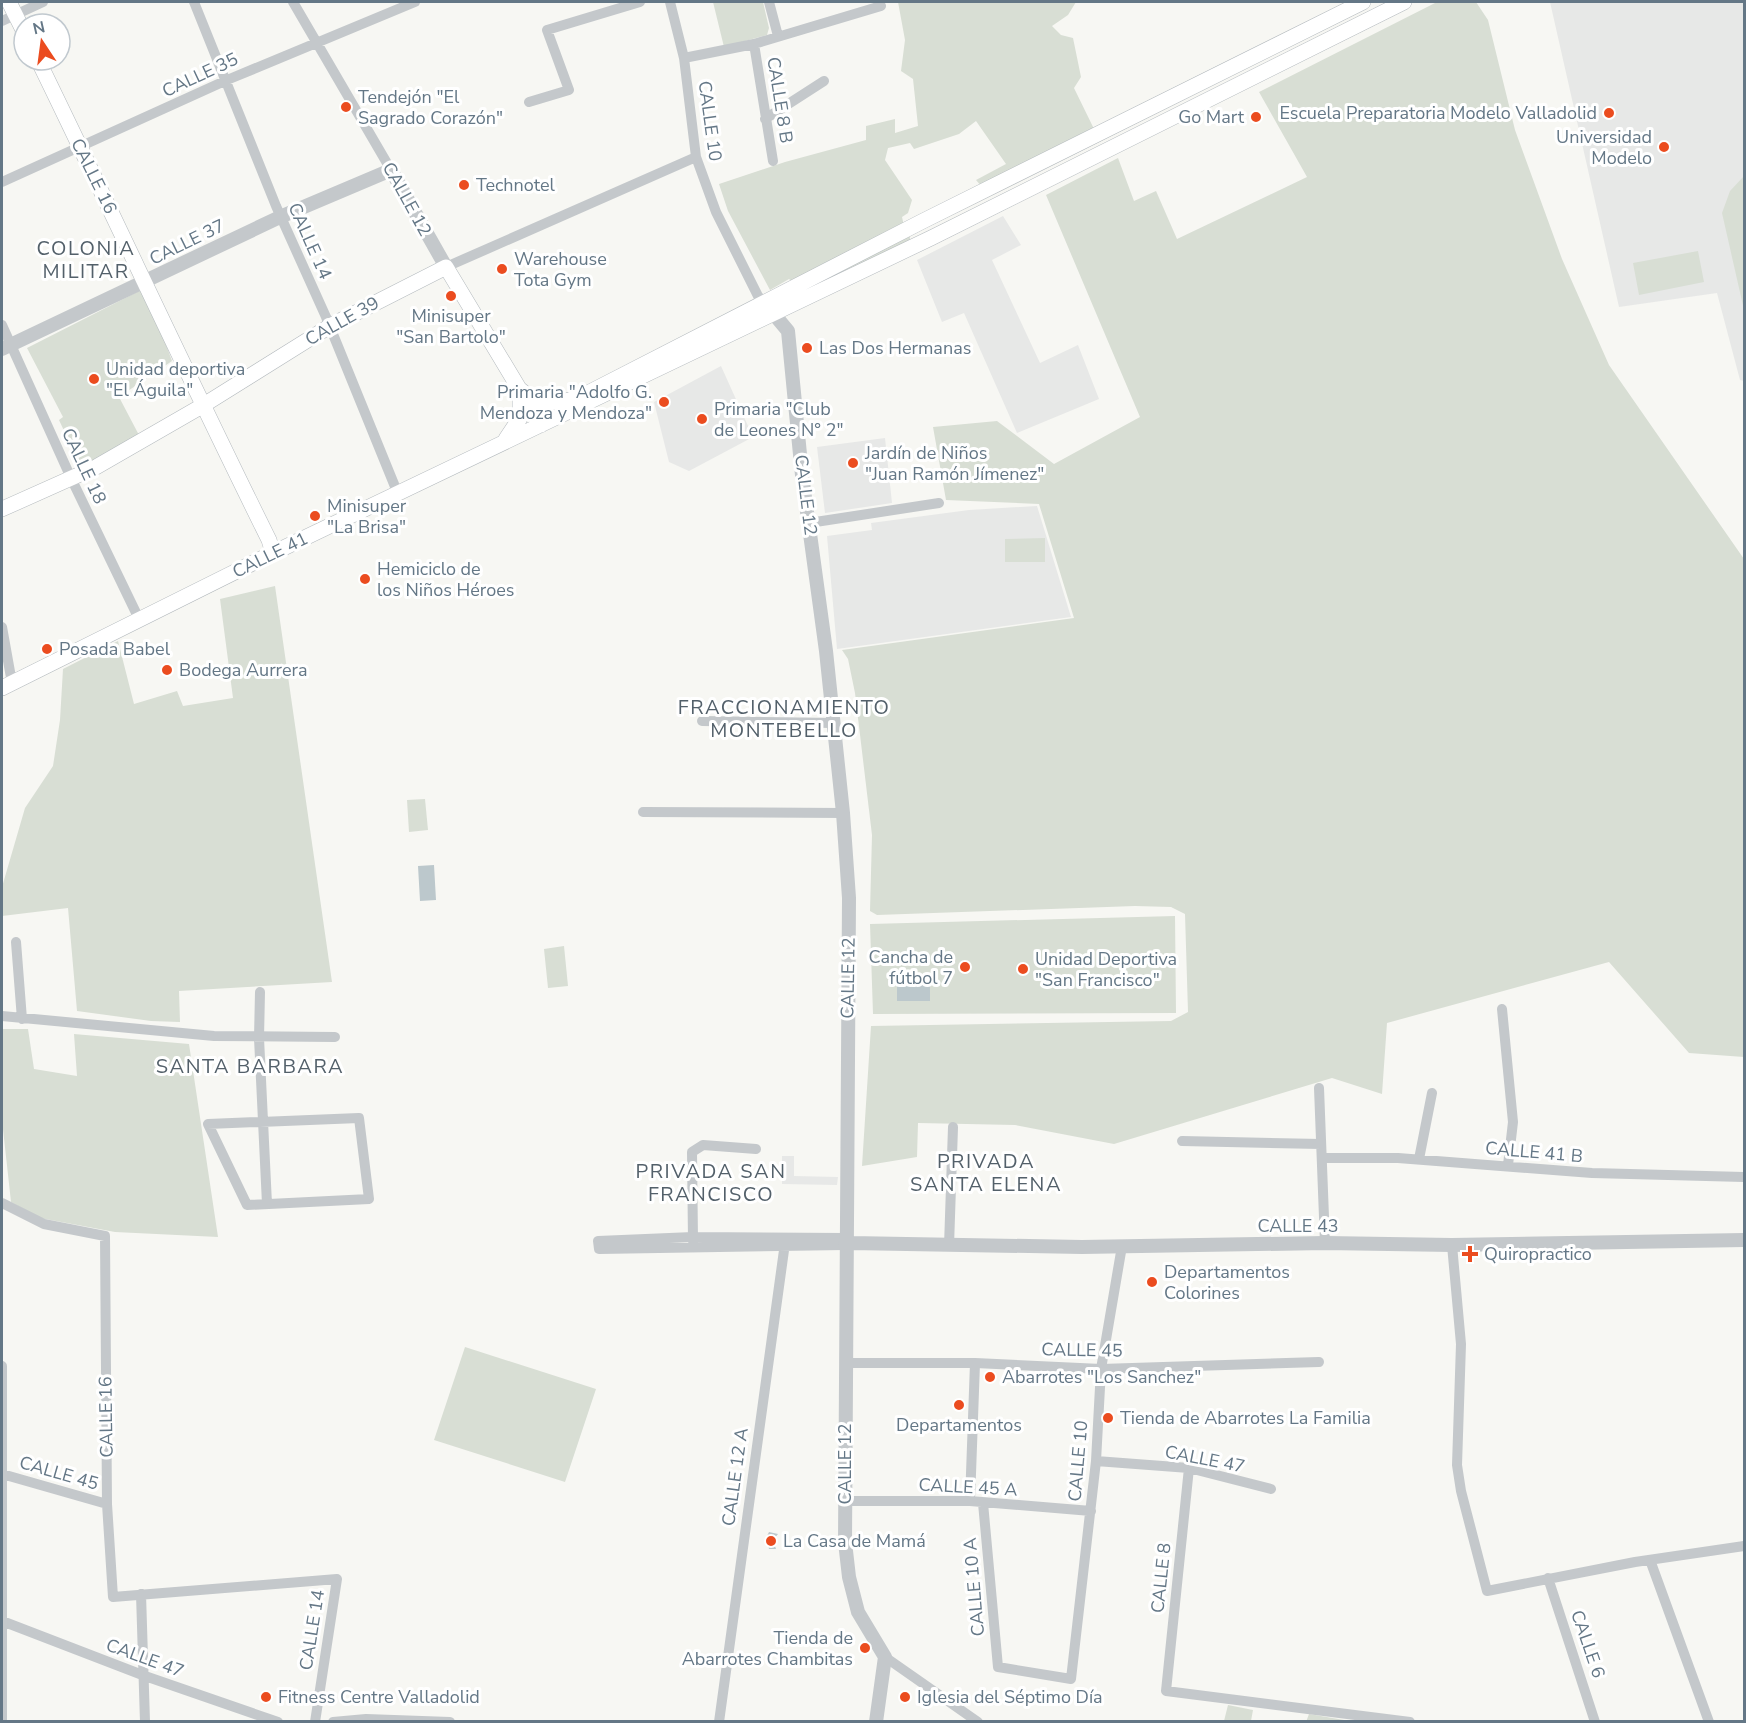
<svg xmlns="http://www.w3.org/2000/svg" width="1746" height="1723" viewBox="0 0 1746 1723" font-family="'Nunito Sans',sans-serif">
<rect width="100%" height="100%" fill="#f7f7f3"/>
<!-- built -->
<path fill="#e7e8e7" d="M 1550,2 L 1744,2 L 1744,381 L 1740,380 L 1717,293 L 1619,307 Z
M 1003,216 L 1021,245 L 992,260 L 1040,363 L 1078,345 L 1099,399 L 1017,433 L 964,313 L 942,322 L 917,260 Z
M 721,366 L 753,437 L 689,471 L 669,462 L 654,402 Z
M 885,438 L 892,503 L 825,513 L 817,447 Z
M 1037,506 L 1071,617 L 837,649 L 827,536 L 872,530 L 871,523 L 969,510 Z
M 782,1156 L 794,1156 L 794,1176 L 838,1177 L 837,1185 L 782,1184 Z"/>
<!-- green -->
<path fill="#d8ded4" d="M 713,2 L 763,2 L 769,28 L 767,35 L 724,47 Z
M 898,2 L 1076,2 L 1068,15 L 1052,26 L 1061,35 L 1073,38 L 1081,77 L 1074,88 L 1095,131 L 982,187 L 976,180 L 1006,164 L 976,121 L 959,134 L 914,149 L 910,143 L 888,148 L 885,160 L 912,200 L 908,213 L 902,217 L 904,226 L 794,283 L 789,279 L 770,290 L 728,211 L 719,184 L 785,162 L 866,140 L 866,126 L 895,119 L 895,133 L 918,126 L 913,79 L 901,71 L 905,40 Z
M 1437,2 L 1476,2 L 1488,20 L 1515,130 L 1562,259 L 1609,365 L 1744,559 L 1744,1057 L 1689,1053 L 1609,962 L 1387,1023 L 1382,1094 L 1332,1078 L 1114,1144 L 1015,1125 L 918,1123 L 917,1157 L 862,1166 L 871,1026 L 1171,1021 L 1188,1012 L 1185,914 L 1171,907 L 1135,906 L 877,915 L 870,911 L 872,835 L 855,693 L 848,659 L 842,650 L 1074,618 L 1039,504 L 946,500 L 933,427 L 997,421 L 1054,464 L 1140,417 L 1046,195 L 1118,158 L 1134,201 L 1156,191 L 1177,239 L 1307,177 L 1259,92 Z
M 1744,176 L 1744,310 L 1722,213 L 1730,191 Z
M 910,236 L 910,240 L 791,300 L 788,296 Z
M 1698,251 L 1704,282 L 1639,295 L 1633,263 Z
M 145,288 L 172,361 L 119,397 L 140,437 L 81,467 L 59,420 L 63,417 L 27,348 Z
M 1045,538 L 1045,562 L 1005,562 L 1005,539 Z
M 275,586 L 332,982 L 179,991 L 180,1022 L 151,1021 L 77,1011 L 68,908 L 2,916 L 2,887 L 25,808 L 53,766 L 60,720 L 63,669 L 118,641 L 134,704 L 177,691 L 183,706 L 233,698 L 220,599 Z
M 425,799 L 428,830 L 409,832 L 407,800 Z
M 1175,916 L 1176,1013 L 873,1014 L 870,924 Z
M 564,946 L 568,986 L 548,988 L 544,949 Z
M 2,1029 L 28,1029 L 34,1069 L 77,1076 L 74,1034 L 189,1044 L 218,1237 L 115,1232 L 40,1218 L 11,1202 L 2,1120 Z
M 465,1347 L 596,1389 L 565,1482 L 434,1440 Z
M 1228,1705 L 1253,1710 L 1251,1721 L 1224,1721 Z
M 1309,1714 L 1350,1721 L 1306,1722 Z"/>
<!-- water -->
<path fill="#bcc8cc" d="M 434,865 L 436,900 L 420,901 L 418,866 Z
M 897,983 L 930,983 L 930,1001 L 897,1001 Z
M 769,1532 L 778,1534 L 773,1540 L 776,1549 L 769,1549 L 766,1538 Z"/>
<g fill="none" stroke-linecap="round" stroke-linejoin="round">
<!-- secondary casing -->
<g stroke="#b4babe" stroke-width="16">
<path id="secondary" d="M 9,2 L 24,32
M 38,60 C 116,220 190,381 269,540 L 273,553
M 517,387 C 538,406 558,405 582,396 L 923,221 L 1363,2
M 506,439 L 520,418 L 520,396
M 2,509 L 96,467 L 202,406 L 330,326 L 446,267 L 541,425
M 2,688 L 273,553 L 931,238 L 1404,2"/>
</g>
<!-- minor -->
<path stroke="#c4c8cb" stroke-width="10" d="M 194,2 L 276,206 L 326,317 L 398,494
M 293,2 L 391,170
M 670,2 L 684,58 L 696,157 L 716,212 L 758,296 L 765,303
M 769,2 L 778,36
M 2,21 L 43,2
M 754,44 L 773,161
M 684,58 L 754,44 L 881,6
M 529,102 L 569,90 L 547,30 L 640,2
M 765,119 L 824,81
M 2,182 L 227,80 L 415,2
M 446,267 L 696,157
M 2,325 L 71,478 L 139,619
M 809,523 L 939,503
M 2,627 L 12,683
M 702,721 L 834,723
M 643,812 L 843,813
M 16,942 L 22,1019
M 260,992 L 259,1038 L 267,1204
M 1502,1009 L 1513,1122 L 1508,1165
M 2,1016 L 214,1036 L 335,1037
M 1319,1088 L 1325,1243
M 359,1118 L 369,1199 L 247,1205 L 208,1124 Z
M 1182,1141 L 1321,1144
M 1322,1158 L 1398,1158 L 1592,1173 L 1744,1177
M 1419,1159 L 1432,1093
M 2,1203 L 44,1224 L 105,1236 L 107,1504 L 113,1597 L 337,1579 L 315,1722
M 845,1238 L 693,1237 L 598,1241 L 599,1249 L 845,1245
M 693,1241 L 692,1152 L 703,1145 L 756,1149
M 1452,1245 L 1461,1344 L 1457,1465 L 1461,1491 L 1487,1591 L 1635,1562 L 1744,1546
M 949,1246 L 953,1127
M 845,1363 L 975,1363 L 1101,1369 L 1319,1362
M 2,1366 L 2,1722
M 1096,1461 L 1189,1468 L 1271,1489
M 1189,1468 L 1166,1691 L 1410,1722
M 2,1474 L 107,1504
M 844,1501 L 970,1501 L 1091,1511
M 970,1501 L 975,1363
M 983,1503 L 998,1667 L 1071,1679 L 1096,1461 L 1101,1369 L 1122,1246
M 1650,1560 L 1709,1722
M 1548,1578 L 1595,1722
M 141,1594 L 145,1722
M 2,1621 L 145,1676 L 278,1722
M 885,1657 L 978,1722
M 333,1722 L 366,1719 L 450,1722
M 719,1722 L 785,1243"/>
<!-- tertiary -->
<path stroke="#c4c8cb" stroke-width="14" d="M 768,307 L 788,331 L 802,475 L 826,651 L 843,813 L 849,898 L 845,1542 L 849,1577 L 858,1612 L 885,1657 L 876,1722
M 2,349 L 280,217 L 391,170 L 446,267
M 845,1245 L 851,1243 L 1082,1247 L 1325,1243 L 1452,1245 L 1744,1240"/>
<!-- secondary -->
<use href="#secondary" stroke="#fff" stroke-width="15"/>
</g>
<!-- markers -->
<g fill="#eb4c1f" stroke="#fff" stroke-width="2">
<circle cx="346" cy="107" r="6"/>
<circle cx="1609" cy="113" r="6"/>
<circle cx="1256" cy="117" r="6"/>
<circle cx="1664" cy="147" r="6"/>
<circle cx="464" cy="185" r="6"/>
<circle cx="502" cy="269" r="6"/>
<circle cx="451" cy="296" r="6"/>
<circle cx="807" cy="348" r="6"/>
<circle cx="94" cy="379" r="6"/>
<circle cx="664" cy="402" r="6"/>
<circle cx="702" cy="419" r="6"/>
<circle cx="853" cy="463" r="6"/>
<circle cx="315" cy="516" r="6"/>
<circle cx="365" cy="579" r="6"/>
<circle cx="47" cy="649" r="6"/>
<circle cx="167" cy="670" r="6"/>
<circle cx="965" cy="967" r="6"/>
<circle cx="1023" cy="969" r="6"/>
<path d="M1467 1245h6v6h6v6h-6v6h-6v-6h-6v-6h6z"/>
<circle cx="1152" cy="1282" r="6"/>
<circle cx="990" cy="1377" r="6"/>
<circle cx="959" cy="1405" r="6"/>
<circle cx="1108" cy="1418" r="6"/>
<circle cx="771" cy="1541" r="6"/>
<circle cx="865" cy="1648" r="6"/>
<circle cx="266" cy="1697" r="6"/>
<circle cx="905" cy="1697" r="6"/>
</g>
<g text-anchor="middle" dominant-baseline="central" stroke-width="6" stroke-linejoin="round" paint-order="stroke">
<!-- street labels -->
<g font-size="18" fill="#647786" stroke="#fff">
<text transform="translate(200 75) rotate(-25)">CALLE 35</text>
<text transform="translate(780 100) rotate(81)">CALLE 8 B</text>
<text transform="translate(710 121) rotate(82)">CALLE 10</text>
<text transform="translate(94 176) rotate(64)">CALLE 16</text>
<text transform="translate(407 199) rotate(61)">CALLE 12</text>
<text transform="translate(310 241) rotate(66)">CALLE 14</text>
<text transform="translate(187 242) rotate(-26)">CALLE 37</text>
<text transform="translate(342 321) rotate(-29)">CALLE 39</text>
<text transform="translate(84 466) rotate(65)">CALLE 18</text>
<text transform="translate(806 495) rotate(83)">CALLE 12</text>
<text transform="translate(270 555) rotate(-26)">CALLE 41</text>
<text transform="translate(848 978) rotate(-89)">CALLE 12</text>
<text transform="translate(1534 1152) rotate(5)">CALLE 41 B</text>
<text x="1298" y="1226">CALLE 43</text>
<text transform="translate(1082 1350) rotate(1)">CALLE 45</text>
<text transform="translate(106 1417) rotate(-91)">CALLE 16</text>
<text transform="translate(1205 1459) rotate(11)">CALLE 47</text>
<text transform="translate(1078 1461) rotate(-85)">CALLE 10</text>
<text transform="translate(845 1464) rotate(-90)">CALLE 12</text>
<text transform="translate(59 1473) rotate(16)">CALLE 45</text>
<text transform="translate(735 1477) rotate(-82)">CALLE 12 A</text>
<text transform="translate(968 1487) rotate(3)">CALLE 45 A</text>
<text transform="translate(1161 1578) rotate(-84)">CALLE 8</text>
<text transform="translate(974 1587) rotate(-95)">CALLE 10 A</text>
<text transform="translate(312 1630) rotate(-81)">CALLE 14</text>
<text transform="translate(1588 1644) rotate(71)">CALLE 6</text>
<text transform="translate(145 1658) rotate(20)">CALLE 47</text>
</g>
<!-- poi labels -->
<g font-size="18" fill="#647786" stroke="#fff" text-anchor="start">
<text x="358" y="97">Tendejón "El<tspan x="358" dy="21">Sagrado Corazón"</tspan></text>
<text x="1597" y="113" text-anchor="end">Escuela Preparatoria Modelo Valladolid</text>
<text x="1244" y="117" text-anchor="end">Go Mart</text>
<text x="1652" y="137" text-anchor="end">Universidad<tspan x="1652" dy="21">Modelo</tspan></text>
<text x="476" y="185">Technotel</text>
<text x="514" y="259">Warehouse<tspan x="514" dy="21">Tota Gym</tspan></text>
<text x="451" y="316" text-anchor="middle">Minisuper<tspan x="451" dy="21">"San Bartolo"</tspan></text>
<text x="819" y="348">Las Dos Hermanas</text>
<text x="106" y="369">Unidad deportiva<tspan x="106" dy="21">"El Águila"</tspan></text>
<text x="652" y="392" text-anchor="end">Primaria "Adolfo G.<tspan x="652" dy="21">Mendoza y Mendoza"</tspan></text>
<text x="714" y="409">Primaria "Club<tspan x="714" dy="21">de Leones N° 2"</tspan></text>
<text x="865" y="453">Jardín de Niños<tspan x="865" dy="21">"Juan Ramón Jímenez"</tspan></text>
<text x="327" y="506">Minisuper<tspan x="327" dy="21">"La Brisa"</tspan></text>
<text x="377" y="569">Hemiciclo de<tspan x="377" dy="21">los Niños Héroes</tspan></text>
<text x="59" y="649">Posada Babel</text>
<text x="179" y="670">Bodega Aurrera</text>
<text x="953" y="957" text-anchor="end">Cancha de<tspan x="953" dy="21">fútbol 7</tspan></text>
<text x="1035" y="959">Unidad Deportiva<tspan x="1035" dy="21">"San Francisco"</tspan></text>
<text x="1484" y="1254">Quiropractico</text>
<text x="1164" y="1272">Departamentos<tspan x="1164" dy="21">Colorines</tspan></text>
<text x="1002" y="1377">Abarrotes "Los Sanchez"</text>
<text x="1120" y="1418">Tienda de Abarrotes La Familia</text>
<text x="959" y="1425" text-anchor="middle">Departamentos</text>
<text x="783" y="1541">La Casa de Mamá</text>
<text x="853" y="1638" text-anchor="end">Tienda de<tspan x="853" dy="21">Abarrotes Chambitas</tspan></text>
<text x="278" y="1697">Fitness Centre Valladolid</text>
<text x="917" y="1697">Iglesia del Séptimo Día</text>
</g>
<!-- neighbourhood labels -->
<g font-size="20" letter-spacing="1.5" fill="#53606a" stroke="#fff">
<text x="86" y="248">COLONIA<tspan x="86" dy="23">MILITAR</tspan></text>
<text x="784" y="707">FRACCIONAMIENTO<tspan x="784" dy="23">MONTEBELLO</tspan></text>
<text x="250" y="1066">SANTA BARBARA</text>
<text x="986" y="1161">PRIVADA<tspan x="986" dy="23">SANTA ELENA</tspan></text>
<text x="711" y="1171">PRIVADA SAN<tspan x="711" dy="23">FRANCISCO</tspan></text>
</g>
</g>
<!-- border -->
<rect width="1746" height="1723" fill="none" stroke="#647786" stroke-width="6"/>
<!-- north arrow -->
<g transform="translate(42 42) rotate(347)"><circle r="28" fill="#ffffff" stroke="#c1c9cf" stroke-width="1.5"/>
<path d="M0-4.5L10 22L0 15L-10 22Z" fill="#eb4c1f"/>
<text y="-9" font-size="16" font-weight="bold" text-anchor="middle" fill="#647786">N</text>
</g>
</svg>
